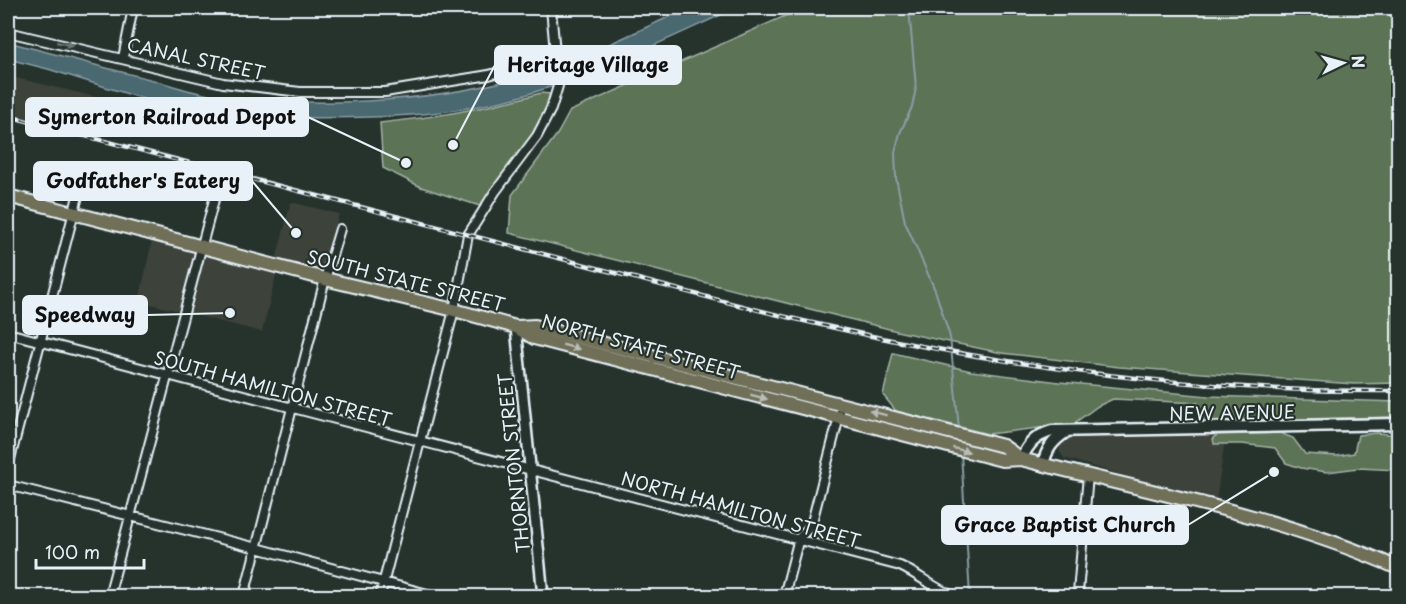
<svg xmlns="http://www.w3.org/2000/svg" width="1406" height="604" viewBox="0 0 1406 604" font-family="'Playpen Sans',sans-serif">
<rect width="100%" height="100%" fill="#26332d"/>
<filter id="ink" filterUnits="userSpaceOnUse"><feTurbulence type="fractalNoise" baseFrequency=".0167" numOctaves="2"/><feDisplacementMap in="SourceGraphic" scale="12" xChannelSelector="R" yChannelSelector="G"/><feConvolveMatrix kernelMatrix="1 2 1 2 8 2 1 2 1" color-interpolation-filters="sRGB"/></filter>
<g filter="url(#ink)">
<!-- built -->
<path fill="#3c423a" d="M 8,76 L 96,97 L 86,134 L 8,113 Z
M 291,202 L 339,214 L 324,272 L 276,260 Z
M 152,240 L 277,271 L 262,332 L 139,301 Z
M 1226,433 L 1216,502 L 1064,458 L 1059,451 L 1061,440 L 1069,436 Z"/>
<!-- green -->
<path fill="#5d7356" stroke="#a2b2a7" stroke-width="1.5" d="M 803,8 L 1398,8 L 1398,383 L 1354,384 L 1119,367 L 1002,353 L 901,332 L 509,233 L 512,195 L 558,133 L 570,111 Z
M 541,93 L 550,94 C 539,137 504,169 480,206 L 421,187 L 383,168 L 380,123 C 437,117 485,109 541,93 Z
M 893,353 L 971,371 L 1059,382 L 1208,396 L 1398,402 L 1398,417 L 1200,421 L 1198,403 L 1113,399 L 1098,406 L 1073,424 L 988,434 L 896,411 L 883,395 Z
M 1280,433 L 1293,438 L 1305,454 L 1337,456 L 1354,453 L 1358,435 L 1376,433 L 1398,435 L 1398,470 L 1358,468 L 1327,472 L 1301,468 L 1286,463 L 1275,448 L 1242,444 L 1214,444 L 1213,438 L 1217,435 Z"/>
<!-- water -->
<path fill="#4a6770" stroke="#899ea6" stroke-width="1.5" d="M 689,8 L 736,8 C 665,40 593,76 518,97 C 428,122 334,118 242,117 L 160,104 L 48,69 L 8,59 L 8,42 C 56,54 104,68 153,80 C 171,85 191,92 210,95 C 308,108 425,104 521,77 C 579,61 634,32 689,8 Z"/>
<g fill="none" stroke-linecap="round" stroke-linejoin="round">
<!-- stream -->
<path stroke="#899ea6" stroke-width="2" d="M 909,8 L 916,88 L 912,107 L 900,133 L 895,152 L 896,178 L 905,222 L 935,290 L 950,337 L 959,429
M 961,453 L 970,596"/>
<!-- minor casing -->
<g stroke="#e8f1f8" stroke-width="12">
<path id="minor" d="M 8,32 L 223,83 L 300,92 L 385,92 L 489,75 L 556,56
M 123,58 L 133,8
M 8,333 C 305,412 603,488 900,566 C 919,575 934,588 953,596
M 8,467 L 85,169
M 8,485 L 257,548 L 435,596
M 109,596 L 215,196
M 244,596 L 325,279 L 340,229
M 380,596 L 454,310 L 468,235 L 495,192 L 537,136 L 551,109 L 558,86 L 551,8
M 784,596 L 799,538 L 811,526 L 840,413
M 1080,596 L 1078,593 L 1088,475"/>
</g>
<!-- tertiary casing -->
<g stroke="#e8f1f8" stroke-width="14">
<path id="tertiary" d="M 516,327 L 543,596"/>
</g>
<!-- secondary casing -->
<g stroke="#e8f1f8" stroke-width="15">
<path id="secondary" d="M 1021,459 C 1029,443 1035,436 1052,431 L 1398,424
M 1043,464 C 1047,449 1052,441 1066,432"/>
</g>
<!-- primary casing -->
<g stroke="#e8f1f8" stroke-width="16">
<path id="primary" d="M 8,196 L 325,279 L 454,310 L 516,327 L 534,338 L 1002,460 L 1021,459 C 1148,492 1278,515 1398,568
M 516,327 L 535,326 L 1003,446 L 1021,459"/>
</g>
<!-- minor -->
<use href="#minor" stroke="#26332d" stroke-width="8"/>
<!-- tertiary -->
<use href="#tertiary" stroke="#26332d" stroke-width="9"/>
<!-- secondary -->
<use href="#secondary" stroke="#26332d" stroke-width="10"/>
<!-- primary -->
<use href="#primary" stroke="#706f59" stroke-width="12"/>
<!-- rail casing -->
<g stroke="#e8f1f8" stroke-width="4.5">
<path id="rail" d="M 8,116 C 187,163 367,209 547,255 C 637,278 727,304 817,324 C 1008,368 1203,393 1398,391"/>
</g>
<!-- rail -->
<use href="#rail" stroke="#26332d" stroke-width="2" stroke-dasharray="7" stroke-linecap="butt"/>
</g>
<!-- one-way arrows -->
<defs><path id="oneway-solid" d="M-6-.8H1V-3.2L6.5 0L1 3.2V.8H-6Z" transform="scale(1.5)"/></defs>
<use fill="#6a7674" href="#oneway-solid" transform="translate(65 44) rotate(13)"/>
<g fill="#b8bdb8">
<use href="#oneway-solid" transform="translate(571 347) rotate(15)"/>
<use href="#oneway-solid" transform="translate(759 397) rotate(15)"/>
<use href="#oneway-solid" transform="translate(878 413) rotate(-165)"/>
<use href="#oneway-solid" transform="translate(961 450) rotate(14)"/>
</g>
</g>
<g text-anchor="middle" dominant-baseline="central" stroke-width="4.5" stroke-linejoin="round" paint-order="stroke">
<!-- street labels -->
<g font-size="18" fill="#e8f1f8" stroke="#26332d">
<text transform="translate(196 58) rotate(12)">CANAL STREET</text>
<text transform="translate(406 280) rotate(14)">SOUTH STATE STREET</text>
<text transform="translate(641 346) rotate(15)">NORTH STATE STREET</text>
<text transform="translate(273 388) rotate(15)">SOUTH HAMILTON STREET</text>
<text transform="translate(1232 412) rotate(-1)">NEW AVENUE</text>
<text transform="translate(513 463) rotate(-96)">THORNTON STREET</text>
<text transform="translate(741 509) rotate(15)">NORTH HAMILTON STREET</text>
</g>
</g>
<!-- callouts -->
<path fill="none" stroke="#e8f1f8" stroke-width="2" d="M453 145L495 65M406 163L308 117M296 233L252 181M230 313L147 315M1274 472L1188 525"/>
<g fill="#e8f1f8" stroke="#26332d" stroke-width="2">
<circle cx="453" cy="145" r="6"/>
<circle cx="406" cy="163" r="6"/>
<circle cx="296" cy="233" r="6"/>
<circle cx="230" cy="313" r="6"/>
<circle cx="1274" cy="472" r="6"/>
</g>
<g fill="#e8f1f8" stroke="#e8f1f8" stroke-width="2">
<rect x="495" y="46" width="186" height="38" rx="6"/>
<rect x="26" y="98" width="282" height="38" rx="6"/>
<rect x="34" y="162" width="218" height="38" rx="6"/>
<rect x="23" y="296" width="124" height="38" rx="6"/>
<rect x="942" y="506" width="246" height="38" rx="6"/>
</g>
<g font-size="20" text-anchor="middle" font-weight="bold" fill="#111">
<text x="588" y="72">Heritage Village</text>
<text x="167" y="124">Symerton Railroad Depot</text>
<text x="143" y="188">Godfather's Eatery</text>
<text x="85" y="322">Speedway</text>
<text x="1065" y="532">Grace Baptist Church</text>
</g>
<!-- margin -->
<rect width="1406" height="604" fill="none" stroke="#26332d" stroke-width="30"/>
<rect x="15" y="15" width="1376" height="574" fill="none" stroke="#e8f1f8" stroke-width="2" filter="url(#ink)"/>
<!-- north arrow -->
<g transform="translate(1343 63) rotate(85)" stroke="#26332d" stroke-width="4.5" paint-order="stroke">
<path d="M0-4.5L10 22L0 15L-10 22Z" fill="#e8f1f8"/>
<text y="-9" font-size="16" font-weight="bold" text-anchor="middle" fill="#e8f1f8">N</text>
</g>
<!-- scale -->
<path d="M36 559v9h108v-9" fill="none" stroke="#e8f1f8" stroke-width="3"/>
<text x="45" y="559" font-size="18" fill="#e8f1f8" stroke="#26332d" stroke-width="4.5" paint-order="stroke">100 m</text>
</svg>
